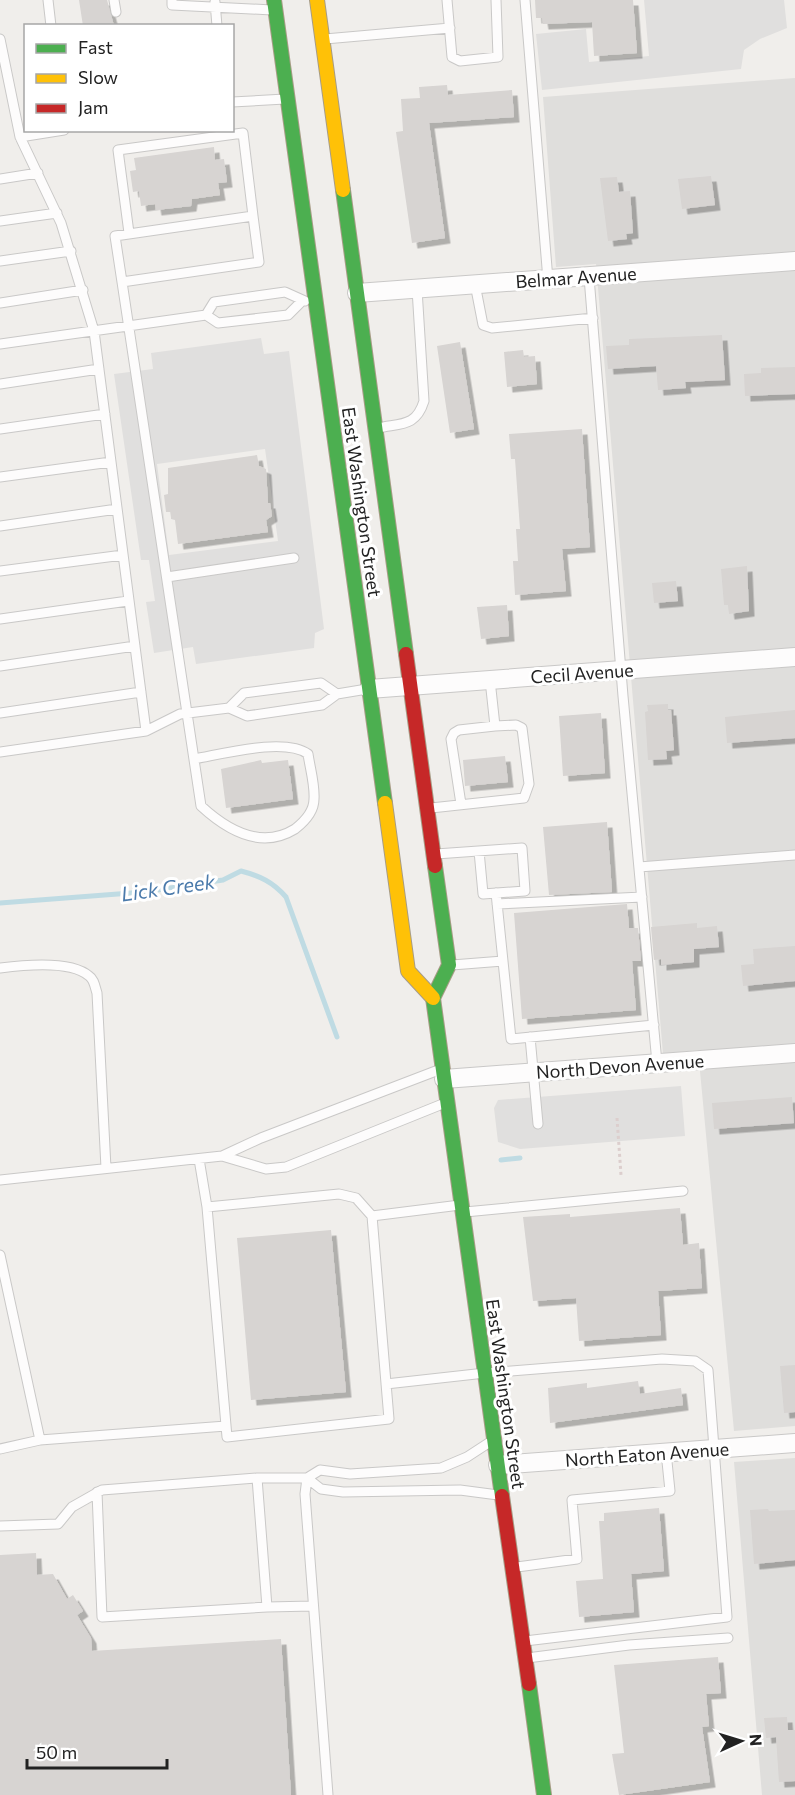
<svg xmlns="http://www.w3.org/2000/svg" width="795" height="1795" viewBox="0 0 795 1795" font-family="Commissioner,sans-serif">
<defs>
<filter id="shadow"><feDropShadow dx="5.5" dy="5.5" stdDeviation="0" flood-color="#0004"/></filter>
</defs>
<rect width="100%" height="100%" fill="#f0eeeb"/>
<!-- residential -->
<path fill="#dfdedc" d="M 795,78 L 795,1426 L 734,1431 L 698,1050 L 663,1054 L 596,264 L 556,267 L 543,97 Z
M 795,1458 L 795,1795 L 762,1795 L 734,1462 Z"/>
<!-- parking -->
<path fill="#e0dfde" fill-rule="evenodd" d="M 644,0 L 784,0 L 787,28 L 760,39 L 744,50 L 741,69 L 542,90 L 536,34 L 586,29 L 589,62 L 649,56 Z
M 261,338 L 264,354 L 289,351 L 324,629 L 315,633 L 314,648 L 196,664 L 193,647 L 154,653 L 146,602 L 155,601 L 149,560 L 141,560 L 114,374 L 153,369 L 151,353 ZM 265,449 L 278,541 L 169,555 L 157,464 Z
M 681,1086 L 685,1136 L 520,1149 L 498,1142 L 494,1108 L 498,1100 Z"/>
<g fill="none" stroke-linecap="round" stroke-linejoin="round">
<!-- stream -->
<path stroke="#bfdbe3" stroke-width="5" d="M 0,903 L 144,892 L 223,880 L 241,871 C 260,876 273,882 286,897 L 337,1037
M 501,1160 L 520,1158"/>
</g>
<!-- building -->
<path fill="#d7d4d2" filter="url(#shadow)" d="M 79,0 L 107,0 L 114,26 L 83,26 Z
M 535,0 L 633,0 L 637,53 L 594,56 L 592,22 L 543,24 L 542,18 L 536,18 Z
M 447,85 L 448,95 L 512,90 L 514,117 L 429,123 L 445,238 L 412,243 L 396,132 L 403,131 L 401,99 L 420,98 L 419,87 Z
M 214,147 L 215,160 L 224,159 L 227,182 L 218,183 L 220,195 L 192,199 L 191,206 L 156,210 L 155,204 L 141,206 L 139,191 L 133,192 L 130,171 L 136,170 L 134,158 Z
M 711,176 L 715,205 L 682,209 L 678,179 Z
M 617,177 L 619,192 L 630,191 L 633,233 L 626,234 L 627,239 L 608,241 L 600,178 Z
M 722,335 L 725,380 L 685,382 L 686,388 L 658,390 L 656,366 L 608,369 L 606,346 L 629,345 L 629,339 Z
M 460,342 L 474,429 L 450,433 L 437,346 Z
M 523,350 L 524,357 L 535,356 L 537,384 L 507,387 L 504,352 Z
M 795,367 L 795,394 L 745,396 L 744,374 L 761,373 L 761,368 Z
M 582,429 L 590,547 L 562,549 L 566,591 L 515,595 L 513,561 L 518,561 L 516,529 L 520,529 L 515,459 L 511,459 L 509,434 Z
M 257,455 L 259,466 L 266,469 L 268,503 L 270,503 L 272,516 L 266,520 L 268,532 L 178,544 L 175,520 L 171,519 L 171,512 L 166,512 L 164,495 L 168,494 L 168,468 Z
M 747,566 L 749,611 L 729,614 L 728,605 L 724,605 L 721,569 Z
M 676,581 L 678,601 L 654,603 L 652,583 Z
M 507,605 L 509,636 L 481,639 L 477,607 Z
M 668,704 L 668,710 L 671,710 L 674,750 L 666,751 L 667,759 L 648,760 L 645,712 L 648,711 L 647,705 Z
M 795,710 L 795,738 L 727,743 L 725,717 Z
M 601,713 L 605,773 L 563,776 L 559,716 Z
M 505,756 L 508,782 L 465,786 L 463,760 Z
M 261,760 L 262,763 L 288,760 L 293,799 L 226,808 L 221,769 Z
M 607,822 L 612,892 L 549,895 L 543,827 Z
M 627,904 L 629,928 L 638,928 L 641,961 L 632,961 L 636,1010 L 522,1019 L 514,913 Z
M 697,923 L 697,928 L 717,926 L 719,947 L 694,949 L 694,962 L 661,965 L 661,959 L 654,960 L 651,927 Z
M 795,946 L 795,981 L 743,986 L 741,965 L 754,964 L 753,949 Z
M 792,1097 L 794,1123 L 714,1129 L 712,1103 Z
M 680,1208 L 683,1245 L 699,1243 L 702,1288 L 658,1291 L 661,1335 L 579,1341 L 576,1298 L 533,1301 L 523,1217 L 570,1214 L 570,1217 Z
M 331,1230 L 346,1392 L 251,1400 L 237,1238 Z
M 795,1365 L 795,1412 L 784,1413 L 780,1366 Z
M 638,1381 L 640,1394 L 681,1388 L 683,1405 L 550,1423 L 548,1388 L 587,1383 L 587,1388 Z
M 659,1508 L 664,1571 L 631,1574 L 634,1612 L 579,1617 L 576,1581 L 603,1579 L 599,1521 L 604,1521 L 604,1513 Z
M 768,1509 L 769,1511 L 795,1510 L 795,1560 L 754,1564 L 750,1510 Z
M 36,1553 L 37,1575 L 53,1574 L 67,1599 L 73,1595 L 83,1611 L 77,1615 L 91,1638 L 92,1651 L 281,1639 L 291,1795 L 0,1795 L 0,1555 Z
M 718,1657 L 721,1693 L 706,1694 L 709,1726 L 702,1727 L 710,1782 L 619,1795 L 612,1754 L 624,1753 L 614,1665 Z
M 787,1717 L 788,1730 L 795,1730 L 795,1781 L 779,1782 L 776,1737 L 766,1738 L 764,1718 Z"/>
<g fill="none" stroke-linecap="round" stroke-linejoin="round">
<!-- lane casing -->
<g stroke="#c9c8c7" stroke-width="11">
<path id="lane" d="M 48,0 L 51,26
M 114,0 L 116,12
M 172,0 L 172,5 L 272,10
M 447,0 L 452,57 L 460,61 L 498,57 L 496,0
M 525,0 L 548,280
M 215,2 L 217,26
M 0,39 L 20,137 L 61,223 L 94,331 L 146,731
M 325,39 L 450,28
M 232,102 L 285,99
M 20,137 L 64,130
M 0,179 L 38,173
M 0,221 L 57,213
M 0,261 L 71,251
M 589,277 L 623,696 L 657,1063
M 122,282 L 115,236 L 253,216 L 243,133 L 118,150 L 129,233
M 475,284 L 483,325 L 492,328 L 593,318
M 0,303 L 83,290
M 206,315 L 214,302 L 285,292 L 305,301
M 0,344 L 206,315 L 218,323 L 288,315 L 302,301
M 0,384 L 99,369
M 378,428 C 401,423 416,427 424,401 L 417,289
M 0,429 L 105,414
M 0,477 L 111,462
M 0,526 L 117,509
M 0,571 L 123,555
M 167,577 L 294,558
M 0,619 L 128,601
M 0,666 L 135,646
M 229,708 L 244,693 L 321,683 L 337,694
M 0,713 L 141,692
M 0,752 L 146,731 L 180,714 L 229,708 L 247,716 L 322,705 L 337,694 L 367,689
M 194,759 C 223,754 285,737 308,754 C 310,768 315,785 314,799 C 314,812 304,822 295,829 C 261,850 227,830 201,806 L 122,282 L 259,262 L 253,216
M 461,804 L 451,739 L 454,733 L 459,730 L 495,726 L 490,680
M 431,808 L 524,798 L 529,784 L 522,728 L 516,725 L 495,726
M 436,854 L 522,848 L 525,891 L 483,894 L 479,851
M 639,867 L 795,855
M 496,893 L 511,1039 L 654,1025
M 497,904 L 642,897
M 452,965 L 503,961
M 0,968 C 23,965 71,960 89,976 C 94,979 95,987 97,993 L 106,1168
M 530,1037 L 538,1124
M 441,1069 L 261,1138 L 222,1156 L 266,1169 L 286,1167 L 445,1103
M 199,1159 L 207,1207
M 0,1180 L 222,1156
M 465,1212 L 683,1191
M 372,1216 L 389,1419 L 227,1437 L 207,1207 L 339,1194 L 356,1198 L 372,1216 L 460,1205
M 0,1255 L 40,1440 L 0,1449
M 386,1384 L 485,1373 L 662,1359 L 695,1361 L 708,1370 L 727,1617 L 525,1641
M 40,1440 L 226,1426
M 307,1478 L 305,1494 L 328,1795
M 307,1478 L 321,1489 L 343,1492 L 460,1490 L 498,1495
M 97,1492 L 102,1617 L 267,1607 L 257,1478
M 0,1526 L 58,1524 L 72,1507 L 102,1490 L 257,1478 L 307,1478 L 320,1470 L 350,1474 L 441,1468 L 467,1457 L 490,1442
M 517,1567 L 577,1559 L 572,1500 L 670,1491 L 666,1452
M 267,1607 L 313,1606
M 527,1658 L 629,1645 L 728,1638"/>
</g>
<!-- street casing -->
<g stroke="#c9c8c7" stroke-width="20">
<path id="street" d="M 357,293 L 795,261
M 369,689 L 795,657
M 444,1079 L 795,1053
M 498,1465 L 795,1443"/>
</g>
<!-- fast casing -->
<g stroke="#a79c86" stroke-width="16">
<path id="fast" d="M 274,0 L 385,803
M 343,190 L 406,654
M 435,866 L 449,965 L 433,998 L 502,1496
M 529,1684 L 544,1795"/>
</g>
<!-- slow casing -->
<g stroke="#a79c86" stroke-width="16">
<path id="slow" d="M 317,0 L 343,190
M 385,803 L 408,971 L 433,998"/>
</g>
<!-- jam casing -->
<g stroke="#a79c86" stroke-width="16">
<path id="jam" d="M 406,654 L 435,866
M 502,1496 L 529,1684"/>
</g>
<!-- path -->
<path stroke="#dccecd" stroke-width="3" stroke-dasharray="3 3" stroke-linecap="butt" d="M 617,1118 L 621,1175"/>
<!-- lane -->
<use href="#lane" stroke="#fdfcfc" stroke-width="9"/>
<!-- street -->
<use href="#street" stroke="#fdfcfc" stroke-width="18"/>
<!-- fast -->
<use href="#fast" stroke="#4caf50" stroke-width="14"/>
<!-- slow -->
<use href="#slow" stroke="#ffc107" stroke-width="14"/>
<!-- jam -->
<use href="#jam" stroke="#c62828" stroke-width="14"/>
</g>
<g text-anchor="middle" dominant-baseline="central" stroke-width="6" stroke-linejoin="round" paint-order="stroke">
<!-- street labels -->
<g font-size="18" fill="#222" stroke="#fff">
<text transform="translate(576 277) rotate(-4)">Belmar Avenue</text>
<text transform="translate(362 502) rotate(82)">East Washington Street</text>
<text transform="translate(582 673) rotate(-4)">Cecil Avenue</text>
<text transform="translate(620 1066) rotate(-4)">North Devon Avenue</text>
<text transform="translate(506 1394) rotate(82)">East Washington Street</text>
<text transform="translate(647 1454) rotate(-4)">North Eaton Avenue</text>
</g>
<!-- water labels -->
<g font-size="20" font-style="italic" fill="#4a7aab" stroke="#fff">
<text transform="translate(168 887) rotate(-8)">Lick Creek</text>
</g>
</g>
<!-- legend -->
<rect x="24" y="24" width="210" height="108" fill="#ffffff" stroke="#a7a7a7" stroke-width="1.5"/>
<rect x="36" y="44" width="30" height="9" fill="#4caf50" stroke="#a7a7a7" stroke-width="1.5"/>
<text x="78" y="54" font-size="18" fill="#222222">Fast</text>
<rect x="36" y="74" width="30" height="9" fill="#ffc107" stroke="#a7a7a7" stroke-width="1.5"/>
<text x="78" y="84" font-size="18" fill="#222222">Slow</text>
<rect x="36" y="104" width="30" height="9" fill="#c62828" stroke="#a7a7a7" stroke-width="1.5"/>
<text x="78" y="114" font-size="18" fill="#222222">Jam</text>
<!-- north arrow -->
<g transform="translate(741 1741) rotate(86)" stroke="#ffffff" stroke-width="4.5" paint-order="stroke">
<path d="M0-4.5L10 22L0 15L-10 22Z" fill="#222222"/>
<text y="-9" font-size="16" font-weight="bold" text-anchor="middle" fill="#222222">N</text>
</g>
<!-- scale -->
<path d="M27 1759v9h140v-9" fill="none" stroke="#222222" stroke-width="3"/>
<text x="36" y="1759" font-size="18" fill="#222222" stroke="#ffffff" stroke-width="4.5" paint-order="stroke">50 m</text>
</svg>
